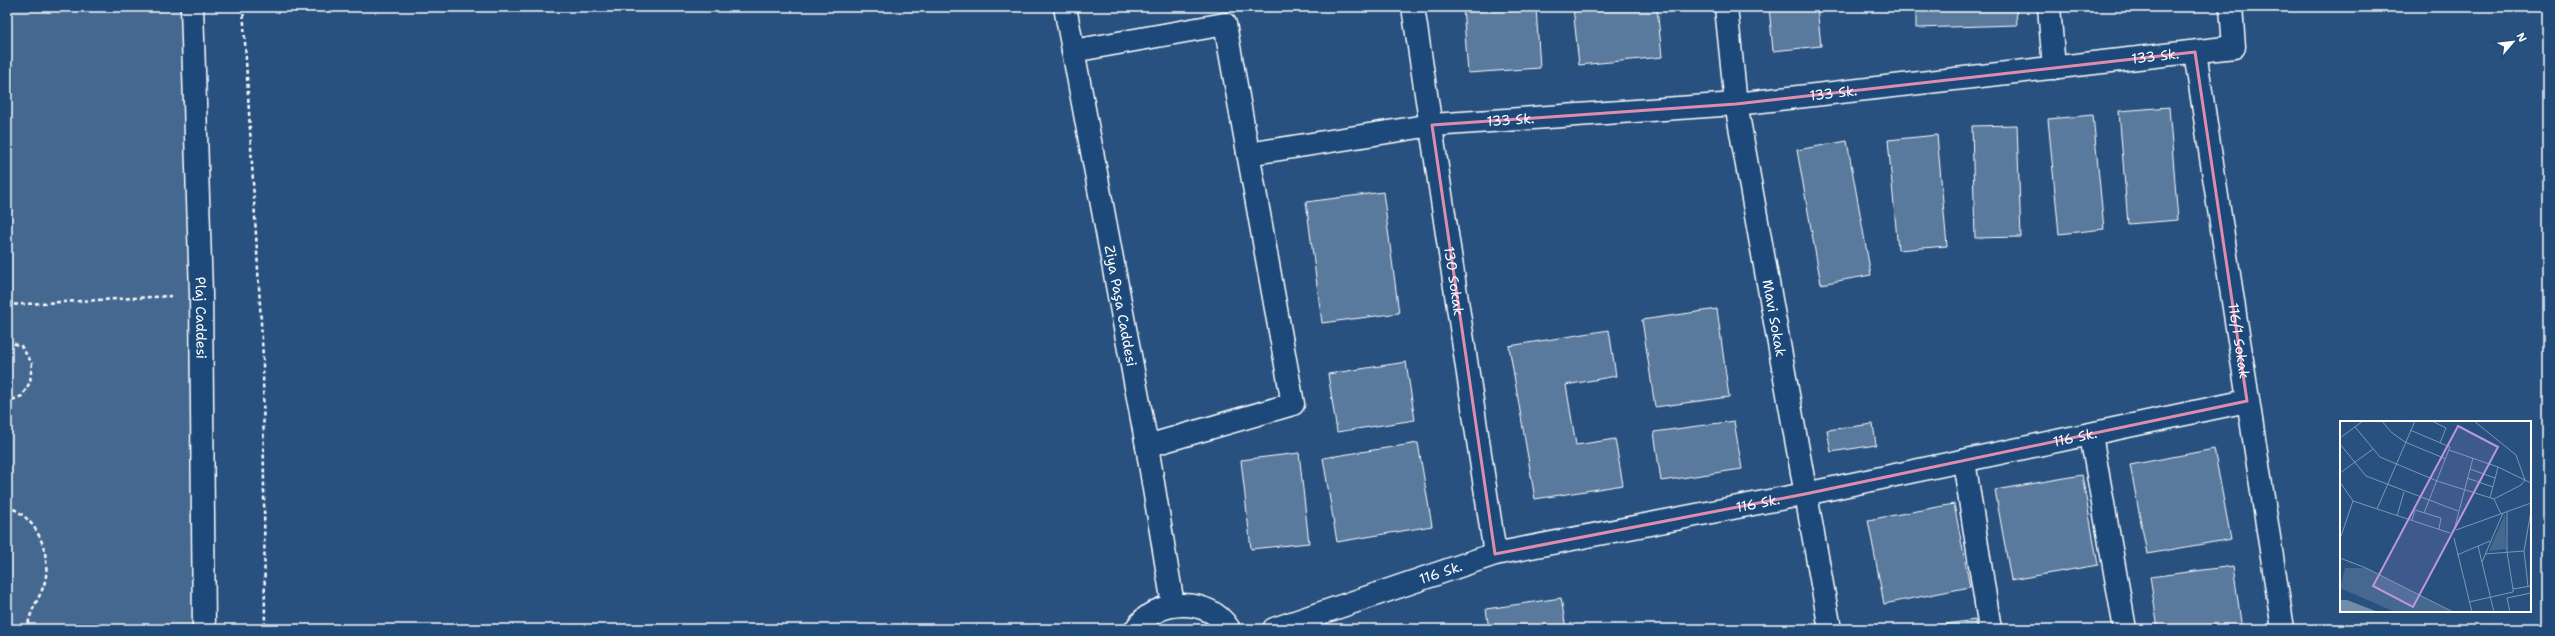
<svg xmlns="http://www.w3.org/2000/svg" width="2555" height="636" viewBox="0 0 2555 636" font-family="'Shantell Sans',sans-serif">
<rect width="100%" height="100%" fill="#28517f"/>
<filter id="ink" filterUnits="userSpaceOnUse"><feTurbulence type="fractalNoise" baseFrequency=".025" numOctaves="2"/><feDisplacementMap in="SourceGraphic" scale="8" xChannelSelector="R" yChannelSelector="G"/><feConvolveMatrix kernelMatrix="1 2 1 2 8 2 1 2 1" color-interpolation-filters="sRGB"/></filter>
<g filter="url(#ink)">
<!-- green -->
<path fill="#446890" stroke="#a2b4c8" d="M 7,7 L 192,7 L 204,629 L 7,629 Z"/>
<!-- building -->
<path fill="#5a7a9d" stroke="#fff" d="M 1463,7 L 1536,7 L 1540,68 L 1468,73 Z
M 1573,7 L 1657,7 L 1662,57 L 1579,65 Z
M 1769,7 L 1817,7 L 1821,46 L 1773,51 Z
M 1916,7 L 2016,7 L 2017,25 L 1916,28 Z
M 2169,107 L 2178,220 L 2128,224 L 2119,111 Z
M 2093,115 L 2104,229 L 2059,234 L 2048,119 Z
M 2017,125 L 2021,237 L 1975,238 L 1972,126 Z
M 1937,135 L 1947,246 L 1898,250 L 1888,140 Z
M 1847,141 L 1871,275 L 1821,284 L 1797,150 Z
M 1383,192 L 1399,313 L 1322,323 L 1306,202 Z
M 1717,309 L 1729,397 L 1655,407 L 1642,320 Z
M 1609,330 L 1616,376 L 1566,385 L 1576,445 L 1615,439 L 1623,485 L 1535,499 L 1509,346 Z
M 1406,362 L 1415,420 L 1337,432 L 1328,374 Z
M 1734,421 L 1742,469 L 1661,481 L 1654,432 Z
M 1873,424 L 1876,445 L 1831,452 L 1827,430 Z
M 1418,443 L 1432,526 L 1337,542 L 1323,458 Z
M 2214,449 L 2231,539 L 2147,554 L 2130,465 Z
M 1299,453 L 1309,543 L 1251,549 L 1241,460 Z
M 2082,475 L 2098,565 L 2011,580 L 1995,490 Z
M 1954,504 L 1970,587 L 1884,604 L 1868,520 Z
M 2233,566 L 2242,629 L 2158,629 L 2150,577 Z
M 1561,598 L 1566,629 L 1489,629 L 1486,609 Z
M 1975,620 L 1976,629 L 1909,629 Z"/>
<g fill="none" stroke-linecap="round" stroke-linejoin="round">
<!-- minor casing -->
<g stroke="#fff" stroke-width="25">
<g id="minor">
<path id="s1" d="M 1065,7 L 1147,446 L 1173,605"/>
<path id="s2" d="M 1413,7 L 1495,554"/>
<path id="s3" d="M 1726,7 L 1736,104 L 1830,629"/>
<path d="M 2049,7 L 2054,68"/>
<path d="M 1073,51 L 1225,24 L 1293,404 L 1147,446"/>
<path id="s4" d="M 2195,52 L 2283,629"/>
<path id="s5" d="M 1248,154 L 1432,125 L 1736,104 L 2234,47 L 2231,7"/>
<path d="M 2091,435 L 2125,629"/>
<path d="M 1964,461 L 1990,629"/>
<path d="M 1136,629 C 1156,598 1209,596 1229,629"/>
<path id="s6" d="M 1274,629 L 1495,554 L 1805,494 L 2247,401"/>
</g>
</g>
<!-- tertiary casing -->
<g stroke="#fff" stroke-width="25">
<g id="tertiary">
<path id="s7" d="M 192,7 L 201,294 L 204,629"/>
</g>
</g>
<!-- path -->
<path stroke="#fff" stroke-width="2.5" stroke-dasharray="4 3" stroke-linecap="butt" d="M 243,7 L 263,357 L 265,629
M 7,305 L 171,296
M 7,341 L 21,346 L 32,363 L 30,382 L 22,396 L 7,402
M 7,506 C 35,517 49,546 46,576 C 44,594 28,610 28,629"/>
<!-- minor -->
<use href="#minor" stroke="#1f4a7a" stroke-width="22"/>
<!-- tertiary -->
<use href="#tertiary" stroke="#1f4a7a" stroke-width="22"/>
</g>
</g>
<!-- marked area -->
<path fill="none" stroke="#e08cad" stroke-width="3" stroke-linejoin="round" d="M 2195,52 L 2247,401 L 1805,494 L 1495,554 L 1432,125 L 1736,104 Z"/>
<g text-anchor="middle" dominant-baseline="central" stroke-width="3.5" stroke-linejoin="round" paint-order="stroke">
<!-- street labels -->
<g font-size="14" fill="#fff" stroke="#1f4a7a">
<text stroke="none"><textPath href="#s5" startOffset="913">133 Sk.</textPath></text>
<text stroke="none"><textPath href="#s5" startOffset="589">133 Sk.</textPath></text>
<text stroke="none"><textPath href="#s5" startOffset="265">133 Sk.</textPath></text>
<text stroke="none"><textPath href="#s2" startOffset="277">130 Sokak</textPath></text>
<text stroke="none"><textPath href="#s1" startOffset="304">Ziya Paşa Caddesi</textPath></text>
<text stroke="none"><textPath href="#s7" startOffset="311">Plaj Caddesi</textPath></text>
<text stroke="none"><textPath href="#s3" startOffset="315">Mavi Sokak</textPath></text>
<text stroke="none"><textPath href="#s4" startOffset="292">116/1 Sokak</textPath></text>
<text stroke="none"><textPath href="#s6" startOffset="825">116 Sk.</textPath></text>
<text stroke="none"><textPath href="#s6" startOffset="501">116 Sk.</textPath></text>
<text stroke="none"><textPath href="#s6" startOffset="176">116 Sk.</textPath></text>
</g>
</g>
<!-- overview -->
<g transform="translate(2340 421)">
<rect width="191" height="191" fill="#28517f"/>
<path d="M 165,93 L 166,128 L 149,130 ZM 5,147 L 26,147 L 113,191 L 55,191 L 0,167 Z" fill="#446890"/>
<path d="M 0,179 L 7,179 L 38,191 L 0,191 Z" fill="#718dab"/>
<path fill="none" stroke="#7e97b2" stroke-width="1" d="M 42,0 L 51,11 L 65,21 L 106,38M 92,0 L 106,7 L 100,22M 134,0 L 176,34 L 185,59 L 181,64 L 154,78M 15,6 L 40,36 L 97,60 L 154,78 L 161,93M 70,9 L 110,26 L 84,92M 0,17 L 23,0M 0,23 L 26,55 L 118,90M 109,29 L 158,46 L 191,62M 130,48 L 155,57M 0,52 L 33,28M 127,57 L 153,66M 0,61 L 13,80 L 110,112M 150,77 L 158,46M 37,88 L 75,0M 167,91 L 167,131 L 173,168M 57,95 L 64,71M 72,99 L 75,89 L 101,97 L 99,108M 114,109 L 133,37M 116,109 L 191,82M 114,117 L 132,191M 0,118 L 13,80M 138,125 L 154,191M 145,133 L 184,130M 117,134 L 150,120M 0,137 L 26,147 L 113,191M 142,141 L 163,92M 188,165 L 184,130 L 191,90M 167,177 L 191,172M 167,177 L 170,191M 129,181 L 173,171 L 173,168 L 191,165"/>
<path fill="#bd96df" fill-opacity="0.15" stroke="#bd96df" stroke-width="2" d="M 118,5 L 158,26 L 73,186 L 33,165 Z"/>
<rect width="191" height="191" fill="none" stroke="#fff" stroke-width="2"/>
</g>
<!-- margin -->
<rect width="2555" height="636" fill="none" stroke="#1f4a7a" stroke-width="24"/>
<rect x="12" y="12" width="2531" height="612" fill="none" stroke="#fff" stroke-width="1.5" filter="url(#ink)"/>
<!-- north arrow -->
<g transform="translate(2513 42) rotate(62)" stroke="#1f4a7a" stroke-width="3" paint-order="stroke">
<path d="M0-3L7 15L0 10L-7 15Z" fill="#ffffff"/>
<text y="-6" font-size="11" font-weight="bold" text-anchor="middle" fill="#ffffff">N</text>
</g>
</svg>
